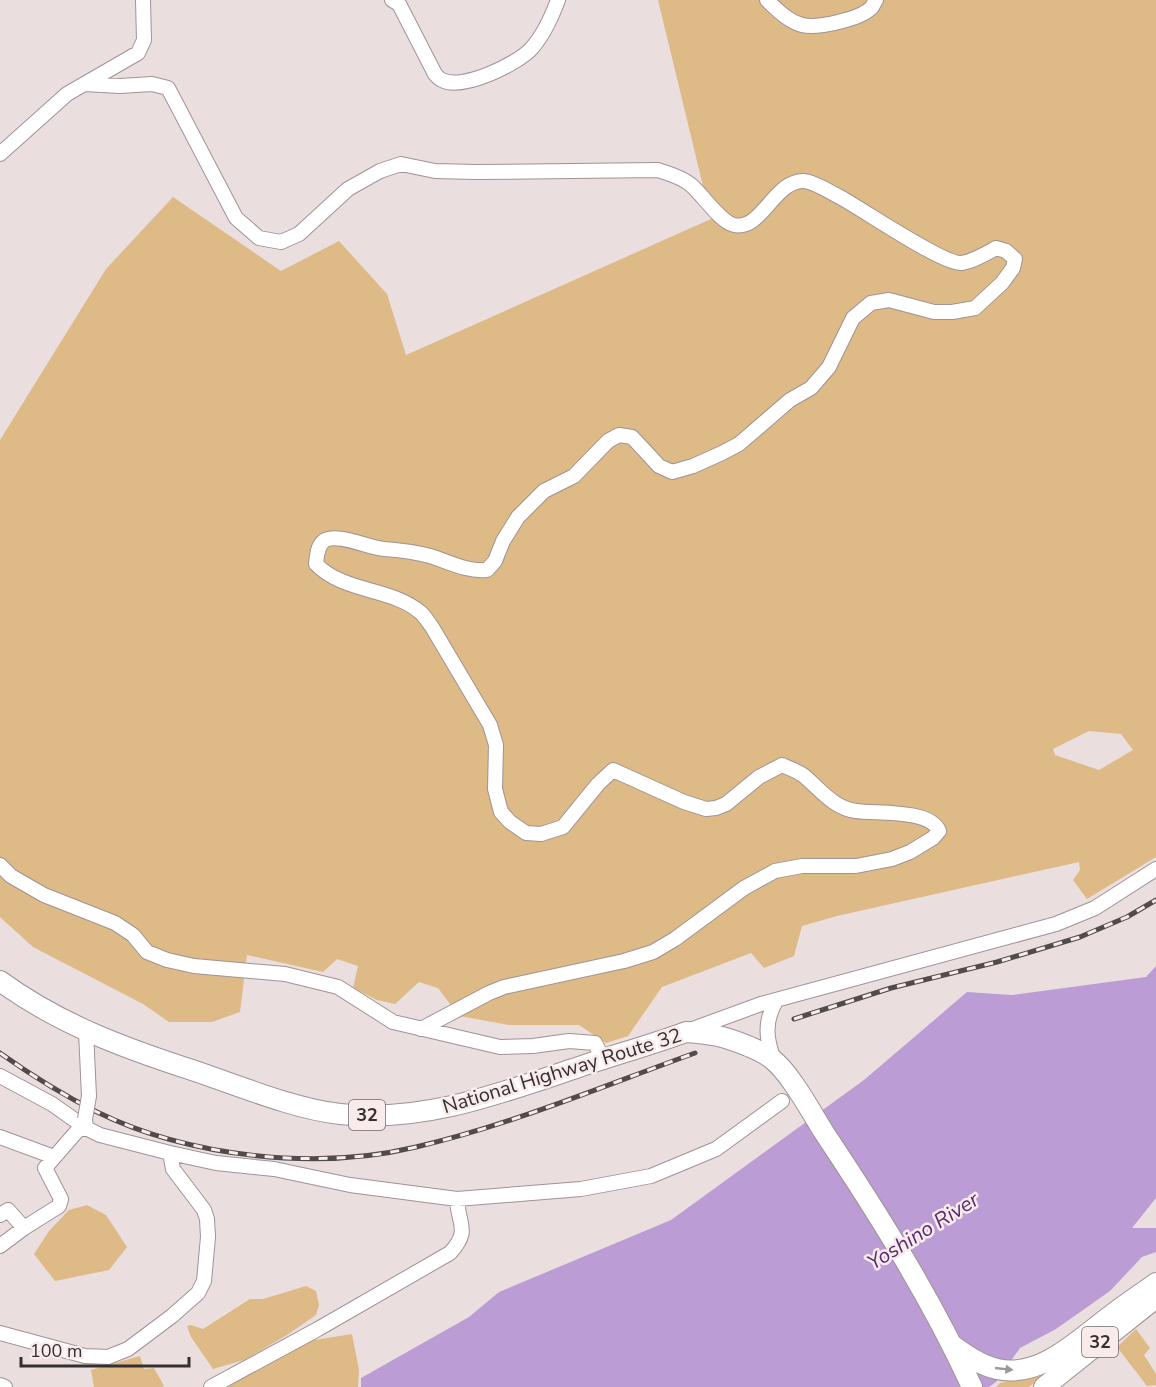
<svg xmlns="http://www.w3.org/2000/svg" width="1156" height="1387" viewBox="0 0 1156 1387" font-family="'Nunito Sans',sans-serif">
<rect width="100%" height="100%" fill="#ebdedf"/>
<!-- green -->
<path fill="#deba86" fill-rule="evenodd" d="M 658,0 L 1156,0 L 1156,857 L 1087,899 L 1073,880 L 1080,870 L 1079,862 L 837,916 L 802,926 L 794,956 L 764,968 L 751,953 L 662,987 L 628,1036 L 606,1043 L 579,1025 L 509,1025 L 459,1016 L 438,988 L 419,982 L 395,1004 L 377,1000 L 353,988 L 358,966 L 337,959 L 323,972 L 247,955 L 240,1012 L 212,1022 L 169,1022 L 143,1004 L 33,947 L 0,917 L 0,440 L 106,269 L 173,197 L 281,271 L 339,241 L 387,294 L 406,355 L 711,219 ZM 1089,731 L 1121,734 L 1133,750 L 1099,770 L 1055,755 L 1053,749 Z
M 87,1205 L 106,1215 L 127,1247 L 109,1270 L 55,1281 L 34,1254 L 49,1231 L 69,1210 Z
M 306,1286 L 316,1291 L 319,1305 L 316,1315 L 287,1335 L 244,1360 L 213,1369 L 191,1337 L 187,1326 L 191,1325 L 203,1329 L 250,1299 L 263,1299 Z
M 1136,1329 L 1150,1348 L 1144,1355 L 1156,1374 L 1156,1385 L 1147,1386 L 1117,1347 Z
M 352,1334 L 359,1370 L 358,1387 L 226,1387 L 308,1341 Z
M 140,1356 L 144,1369 L 154,1368 L 164,1386 L 162,1387 L 94,1387 L 91,1370 Z
M 1052,1368 L 1029,1387 L 996,1387 L 1000,1383 L 1025,1378 Z"/>
<!-- water -->
<path fill="#bb9cd5" d="M 1156,966 L 1156,1198 L 1132,1228 L 1156,1228 L 1156,1252 L 1142,1257 L 1110,1291 L 1056,1329 L 1020,1348 L 996,1382 L 989,1387 L 361,1387 L 361,1378 L 469,1317 L 499,1292 L 671,1220 L 864,1080 L 967,992 L 1012,995 L 1146,977 Z"/>
<g fill="none" stroke-linecap="round" stroke-linejoin="round">
<!-- minor casing -->
<g stroke="#9f9394" stroke-width="16">
<path id="minor" d="M 392,0 L 399,4 L 435,74 C 437,76 439,79 442,80 C 462,91 517,64 531,49 C 543,36 552,16 558,0
M 767,0 C 777,10 788,21 802,25 C 817,29 860,19 871,8 C 872,8 875,1 876,0
M 84,84 L 120,86 L 152,84 L 168,88 L 236,218 L 259,238 L 281,242 L 299,234 L 348,189 L 380,171 L 401,164 L 435,171 L 476,172 L 658,170 C 669,174 682,177 691,185 C 703,195 720,222 734,225 C 762,231 774,180 804,181 C 815,182 828,191 838,196 C 861,208 943,265 962,263 C 974,261 985,254 996,248 L 1006,251 L 1015,259 L 1013,268 L 1002,283 L 975,308 L 952,312 L 934,312 L 889,300 L 871,303 L 853,318 L 829,367 L 811,388 L 790,400 L 739,444 L 722,453 L 693,466 L 672,472 L 659,466 L 632,437 L 619,435 L 608,441 L 574,476 L 544,491 L 518,517 L 503,541 L 495,561 L 487,570 C 467,572 449,562 430,556 C 415,552 399,550 384,549 C 369,548 339,533 325,540 C 317,545 317,556 316,564 C 344,593 390,587 420,612 C 425,616 428,622 432,627 L 490,725 L 496,745 L 495,789 L 501,812 L 510,822 L 526,833 L 541,834 L 563,827 L 598,784 L 613,770 L 684,802 L 706,809 L 716,808 L 726,804 L 759,777 L 782,765 C 789,768 797,771 803,775 C 820,789 833,808 856,811 C 877,814 930,809 939,831 L 933,838 L 910,852 L 892,859 L 856,866 L 802,866 L 775,871 L 744,888 L 675,939 L 653,952 L 624,961 L 504,987 L 489,993 L 421,1029
M 0,154 L 67,94 L 138,53 L 144,40 L 143,0
M 0,865 L 11,876 L 44,895 L 115,923 L 133,935 L 147,952 L 167,960 L 194,966 L 285,974 L 338,987 L 393,1022 L 500,1047 L 533,1046 L 569,1041 L 595,1043 L 603,1059
M 690,1030 L 761,1004 L 1056,924 L 1095,908 L 1156,869
M 86,1032 L 89,1096
M 774,1060 C 766,1038 764,1022 776,1001
M 0,1076 L 52,1104 L 86,1128
M 85,1119 L 86,1128 L 100,1135 L 170,1153 L 216,1163 L 274,1169 L 350,1185 L 457,1199 L 581,1189 L 651,1176 L 716,1149 L 782,1101
M 0,1137 L 54,1157
M 0,1215 L 8,1210 L 24,1228
M 0,1246 L 24,1228 L 59,1206 L 61,1199 L 45,1168 L 78,1130 L 86,1128
M 0,1333 L 85,1356 L 108,1357 L 128,1349 L 172,1316 L 198,1293 L 204,1281 L 208,1237 L 207,1219 L 204,1210 L 173,1169 L 170,1153
M 0,1385 L 5,1387
M 211,1387 L 318,1329 L 450,1253 C 471,1230 458,1225 457,1199"/>
</g>
<!-- highway casing -->
<g stroke="#9f9394" stroke-width="22">
<path id="highway" d="M 0,981 C 59,1024 124,1048 192,1070 C 237,1085 294,1109 340,1114 C 424,1123 501,1093 579,1067 C 614,1055 651,1045 686,1032 C 714,1034 723,1036 748,1046 C 757,1050 765,1053 772,1059 C 791,1074 811,1112 825,1134 C 879,1215 931,1298 972,1387
M 952,1345 C 966,1355 980,1365 997,1369 C 1040,1379 1079,1339 1110,1316 C 1125,1304 1141,1294 1156,1283
M 1044,1387 L 1152,1301"/>
</g>
<!-- minor -->
<use href="#minor" stroke="#fff" stroke-width="14"/>
<!-- highway -->
<use href="#highway" stroke="#fff" stroke-width="20"/>
<!-- rail casing -->
<g stroke="#514b4b" stroke-width="5">
<path id="rail" d="M 794,1019 L 891,988 L 997,962 L 1080,937 L 1127,917 L 1156,900
M 0,1053 C 31,1075 63,1095 97,1112 C 189,1157 316,1171 416,1147 C 511,1125 603,1086 695,1053"/>
</g>
<!-- rail -->
<use href="#rail" stroke="#f9ebec" stroke-width="3" stroke-dasharray="9" stroke-linecap="butt"/>
<!-- minor-bridge casing -->
<g stroke="#9f9394" stroke-width="16" stroke-linecap="butt">
<path id="minor-bridge" d="M 85,1119 L 89,1096"/>
</g>
<!-- minor-bridge -->
<use href="#minor-bridge" stroke="#fff" stroke-width="14"/>
</g>
<!-- one-way arrows -->
<defs><path id="oneway-solid" d="M-6-.8H1V-3.2L6.5 0L1 3.2V.8H-6Z" transform="scale(1.5)"/></defs>
<use fill="#9a9898" href="#oneway-solid" transform="translate(1004 1369) rotate(6)"/>
<g text-anchor="middle" dominant-baseline="central" stroke-width="5" stroke-linejoin="round" paint-order="stroke">
<!-- shield labels -->
<g fill="#f9ebec" stroke="#706868" stroke-width="1.5">
<rect x="349" y="1100" width="36" height="30" rx="4.5"/>
<rect x="1082" y="1327" width="36" height="30" rx="4.5"/>
</g>
<g font-size="18" font-weight="bold" fill="#353030">
<text x="367" y="1115">32</text>
<text x="1100" y="1342">32</text>
</g>
<!-- street labels -->
<g font-size="20" fill="#353030" stroke="#f9ebec">
<text transform="translate(562 1071) rotate(-17)">National Highway Route 32</text>
</g>
<!-- water labels -->
<g font-size="21" font-style="italic" fill="#552c70" stroke="#f9ebec">
<text transform="translate(923 1231) rotate(-32)">Yoshino River</text>
</g>
</g>
<!-- scale -->
<path d="M21 1357v9h168v-9" fill="none" stroke="#353030" stroke-width="3"/>
<text x="30" y="1357" font-size="18" fill="#353030" stroke="#f9ebec" stroke-width="4.5" paint-order="stroke">100 m</text>
</svg>
